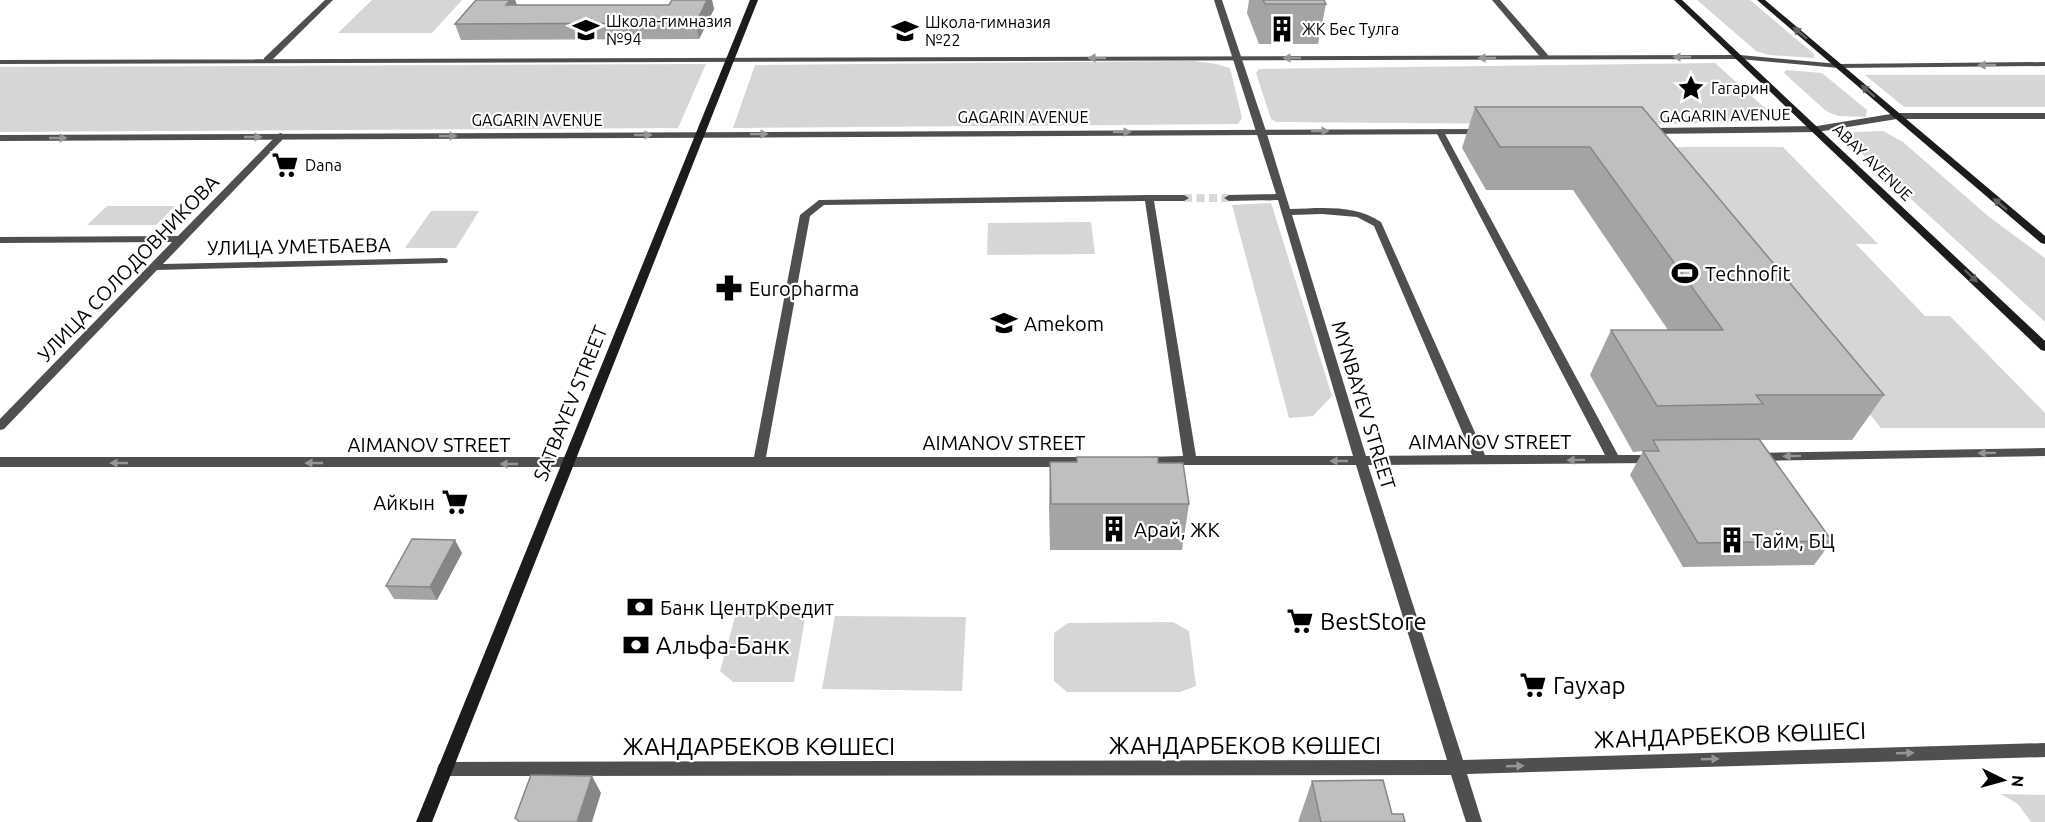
<svg xmlns="http://www.w3.org/2000/svg" width="2045" height="822" viewBox="0 0 2045 822" font-family="Ubuntu,sans-serif">
<rect width="100%" height="100%" fill="#fff"/>
<!-- green -->
<path fill="#d6d6d6" d="M 372,0 L 462,0 L 432,33 L 338,33 Z
M 1697,0 L 1750,0 L 1814,54 L 1814,58 L 1769,55 L 1756,51 Z
M 1194,61 L 1216,64 L 1230,68 L 1242,118 L 1238,124 L 733,128 L 755,65 Z
M 1715,63 L 1774,116 L 1761,121 L 1639,125 L 1276,122 L 1271,119 L 1256,73 L 1259,69 Z
M 706,64 L 678,128 L 0,132 L 0,67 Z
M 1786,70 L 1822,73 L 1867,110 L 1866,117 L 1838,116 L 1826,111 L 1784,73 Z
M 1865,75 L 2045,75 L 2045,107 L 1904,107 Z
M 1883,131 L 1903,142 L 1988,216 L 2045,258 L 2045,322 L 1850,143 L 1846,135 L 1856,132 Z
M 1652,147 L 1783,147 L 1878,244 L 1856,244 L 1925,316 L 1950,316 L 2045,413 L 2045,428 L 1881,428 Z
M 1271,203 L 1332,396 L 1313,416 L 1289,418 L 1232,205 Z
M 107,206 L 175,206 L 156,225 L 87,225 Z
M 431,211 L 479,211 L 456,248 L 405,248 Z
M 1091,222 L 1095,254 L 987,255 L 988,223 Z
M 751,605 L 807,607 L 794,682 L 733,682 L 720,671 L 735,617 Z
M 835,616 L 966,617 L 962,691 L 822,689 Z
M 1173,622 L 1189,631 L 1196,686 L 1180,692 L 1067,692 L 1054,681 L 1054,633 L 1068,623 Z
M 2001,794 L 2045,795 L 2045,822 L 2031,822 L 2018,804 Z"/>
<g fill="none" stroke-linecap="round" stroke-linejoin="round">
<!-- minor-tunnel -->
<path stroke="#d9d9d9" stroke-width="8" stroke-dasharray="8 4.5" stroke-linecap="butt" d="M 1184,198 L 1229,198"/>
<!-- minor -->
<path fill="#4f4f4f" fill-rule="evenodd" d="M 325,0 L 333,0 L 270,62 L 264,62 L 264,58 Z
M 1214,0 L 1222,0 L 1266,131 L 1290,209 C 1321,208 1355,204 1381,222 L 1485,455 L 1605,455 L 1436,132 L 1440,129 L 1444,132 L 1618,455 L 1655,455 L 1659,456 L 1661,459 L 1659,462 L 1655,463 L 1368,465 L 1463,760 L 2045,743 L 2045,757 L 1467,774 L 1482,822 L 1466,822 L 1451,775 L 445,776 L 439,774 L 437,769 L 439,764 L 445,762 L 1447,760 L 1356,465 L 1144,465 L 1140,464 L 1138,461 L 1140,458 L 1144,457 L 1183,456 L 1145,201 L 824,205 L 810,216 L 766,457 L 1094,457 L 1098,459 L 1100,462 L 1098,465 L 1094,467 L 0,467 L 0,457 L 754,457 L 800,215 L 819,200 L 1149,195 L 1184,195 L 1189,198 L 1184,201 L 1154,201 L 1196,456 L 1353,456 L 1278,200 L 1229,201 L 1224,198 L 1229,195 L 1276,194 ZM 1322,214 L 1357,217 L 1374,226 L 1472,455 L 1366,456 L 1292,215 Z
M 1492,0 L 1500,0 L 1548,55 L 1548,59 L 1542,59 Z
M 281,133 L 285,136 L 284,138 L 163,264 L 443,258 L 447,259 L 448,261 L 447,263 L 157,270 L 4,429 L 0,430 L 0,419 L 172,242 L 0,243 L 0,237 L 178,236 L 278,134 Z
M 2045,448 L 2045,456 L 1756,461 L 1752,460 L 1750,457 L 1752,454 L 1756,453 Z"/>
<!-- tertiary -->
<path fill="#4f4f4f" fill-rule="evenodd" d="M 1740,55 L 1839,64 L 2045,62 L 2045,66 L 1839,68 L 1740,59 L 0,64 L 0,60 Z
M 1897,113 L 2045,113 L 2045,119 L 1897,119 L 1817,132 L 1648,134 L 1644,131 L 1648,128 L 1817,126 Z
M 1484,129 L 1488,132 L 1487,134 L 0,141 L 0,135 Z"/>
<!-- secondary -->
<path fill="#1c1c1c" fill-rule="evenodd" d="M 750,0 L 758,0 L 432,822 L 416,822 Z
M 1674,0 L 1682,0 L 2045,341 L 2045,351 L 2041,350 Z
M 1757,0 L 1765,0 L 2045,236 L 2045,244 L 2041,243 Z"/>
</g>
<!-- wall -->
<path fill="#a4a4a4" d="M 515,0 L 517,5 L 669,5 L 672,0 L 712,0 L 714,9 L 699,39 L 461,40 L 455,24 Z
M 1249,0 L 1324,0 L 1326,4 L 1318,44 L 1259,44 L 1247,13 Z
M 1475,107 L 1642,107 L 1884,395 L 1852,440 L 1760,440 L 1832,541 L 1814,565 L 1683,567 L 1630,475 L 1643,451 L 1633,452 L 1590,375 L 1611,330 L 1668,330 L 1573,190 L 1486,190 L 1462,148 Z
M 1050,462 L 1189,504 L 1182,550 L 1050,550 L 1049,508 Z
M 462,553 L 437,600 L 394,599 L 386,586 Z
M 1312,781 L 1392,814 L 1405,822 L 1298,822 Z"/>
<!-- shaded-wall -->
<path fill="#868686" d="M 510,0 L 515,0 L 519,11 L 506,5 Z
M 707,0 L 712,0 L 714,9 L 699,39 L 696,23 Z
M 455,540 L 462,553 L 437,600 L 430,587 Z
M 592,776 L 601,793 L 592,822 L 577,822 Z"/>
<!-- building -->
<path fill="#bfbfbf" stroke="#868686" stroke-width="1.5" d="M 476,0 L 510,0 L 506,5 L 669,5 L 672,0 L 707,0 L 696,23 L 455,24 Z
M 1263,0 L 1324,0 L 1326,4 L 1265,4 Z
M 1475,107 L 1642,107 L 1884,395 L 1756,395 L 1763,404 L 1657,406 L 1611,330 L 1723,330 L 1590,147 L 1500,147 Z
M 1759,439 L 1832,541 L 1698,543 L 1643,451 L 1659,451 L 1653,440 Z
M 1077,457 L 1158,457 L 1158,463 L 1183,463 L 1189,504 L 1051,504 L 1050,462 L 1077,462 Z
M 412,539 L 455,540 L 430,587 L 386,586 Z
M 531,775 L 592,776 L 577,822 L 520,822 L 515,818 Z
M 1383,780 L 1392,814 L 1403,814 L 1405,822 L 1321,822 L 1312,781 Z"/>
<!-- one-way arrows -->
<defs><path id="oneway-solid" d="M-6-.8H1V-3.2L6.5 0L1 3.2V.8H-6Z" transform="scale(1.5)"/></defs>
<g fill="#606060">
<use href="#oneway-solid" transform="translate(1800 33) rotate(-140)"/>
<use href="#oneway-solid" transform="translate(1868 91) rotate(-139)"/>
<use href="#oneway-solid" transform="translate(2000 204) rotate(-140)"/>
<use href="#oneway-solid" transform="translate(1971 276) rotate(44)"/>
</g>
<g fill="#959595">
<use href="#oneway-solid" transform="translate(1682 57) rotate(180)"/>
<use href="#oneway-solid" transform="translate(1097 58) rotate(-180)"/>
<use href="#oneway-solid" transform="translate(1292 58) rotate(180)"/>
<use href="#oneway-solid" transform="translate(1487 58) rotate(180)"/>
<use href="#oneway-solid" transform="translate(1987 65) rotate(179)"/>
<use href="#oneway-solid" transform="translate(1320 131)"/>
<use href="#oneway-solid" transform="translate(1122 132)"/>
<use href="#oneway-solid" transform="translate(759 134)"/>
<use href="#oneway-solid" transform="translate(643 135)"/>
<use href="#oneway-solid" transform="translate(448 136)"/>
<use href="#oneway-solid" transform="translate(253 137)"/>
<use href="#oneway-solid" transform="translate(58 138)"/>
<use href="#oneway-solid" transform="translate(1987 453) rotate(179)"/>
<use href="#oneway-solid" transform="translate(1792 456) rotate(179)"/>
<use href="#oneway-solid" transform="translate(1576 460) rotate(179)"/>
<use href="#oneway-solid" transform="translate(1339 461) rotate(180)"/>
<use href="#oneway-solid" transform="translate(119 463) rotate(-180)"/>
<use href="#oneway-solid" transform="translate(314 463) rotate(-180)"/>
<use href="#oneway-solid" transform="translate(509 464) rotate(180)"/>
<use href="#oneway-solid" transform="translate(1905 753) rotate(-2)"/>
<use href="#oneway-solid" transform="translate(1710 759) rotate(-2)"/>
<use href="#oneway-solid" transform="translate(1515 766) rotate(-2)"/>
</g>
<!-- icons -->
<defs>
<g id="building-bare" transform="scale(2.07)"><path d="M-4-6H4V6H1V3H-1V6H-4ZM-2.5-4.3h1.7v1.8h-1.7ZM.8-4.3h1.7v1.8H.8ZM-2.5-1h1.7V.8h-1.7ZM.8-1h1.7V.8H.8Z" fill="#000" stroke="#fff" stroke-width="2.5" paint-order="stroke"/></g>
<g id="school-bare" transform="scale(2.07)"><path d="M0-5L7-2L0 1L-7-2ZM-4 1L0 2.5L4 1V4Q0 6-4 4Z" fill="#000" stroke="#fff" stroke-width="2.5" paint-order="stroke"/></g>
<g id="sight-bare" transform="scale(2.07)"><path d="M0-6L1.8-2.2L6-1.7L2.9 1.2L3.7 5.4L0 3.3L-3.7 5.4L-2.9 1.2L-6-1.7L-1.8-2.2Z" fill="#000" stroke="#fff" stroke-width="2.5" paint-order="stroke"/></g>
<g id="supermarket-bare" transform="scale(2.07)"><path d="M-6-5.5h2.5l.6 2H6L4.5 2H-2.5L-4.4-4H-6ZM-1.5 3.2a1.3 1.3 0 1 0 .1 0ZM3 3.2a1.3 1.3 0 1 0 .1 0Z" fill="#000" stroke="#fff" stroke-width="2.5" paint-order="stroke"/></g>
<g id="stadium-bare" transform="scale(2.07)"><path d="M0-5a6.5 5 0 1 0 0 10a6.5 5 0 1 0 0-10ZM-3.5-1.8h7v3.6h-7Z" fill="#000" stroke="#fff" stroke-width="2.5" paint-order="stroke"/></g>
<g id="pharmacy-bare" transform="scale(2.07)"><path d="M-2-6h4v4h4v4h-4v4h-4v-4h-4v-4h4Z" fill="#000" stroke="#fff" stroke-width="2.5" paint-order="stroke"/></g>
<g id="bank-bare" transform="scale(2.07)"><path d="M-6-4H6V4H-6ZM0-2.3a2.3 2.3 0 1 0 0 4.6a2.3 2.3 0 1 0 0-4.6Z" fill="#000" stroke="#fff" stroke-width="2.5" paint-order="stroke"/></g>
</defs>
<g fill-rule="evenodd">
<use href="#building-bare" x="1282" y="29"/>
<use href="#school-bare" x="586" y="30"/>
<use href="#school-bare" x="905" y="31"/>
<use href="#sight-bare" x="1691" y="88"/>
<use href="#supermarket-bare" x="285" y="165"/>
<use href="#stadium-bare" x="1685" y="273"/>
<use href="#pharmacy-bare" x="729" y="288"/>
<use href="#school-bare" x="1004" y="323"/>
<use href="#supermarket-bare" x="455" y="502"/>
<use href="#building-bare" x="1114" y="529"/>
<use href="#building-bare" x="1732" y="540"/>
<use href="#bank-bare" x="640" y="607"/>
<use href="#supermarket-bare" x="1300" y="621"/>
<use href="#bank-bare" x="636" y="645"/>
<use href="#supermarket-bare" x="1533" y="685"/>
</g>
<g text-anchor="middle" dominant-baseline="central" stroke-width="4.5" stroke-linejoin="round" paint-order="stroke">
<!-- far-poi labels -->
<g font-size="16" fill="#000" stroke="#fff" text-anchor="start">
<text x="606" y="21">Школа-гимназия<tspan x="606" dy="18">№94</tspan></text>
<text x="925" y="22">Школа-гимназия<tspan x="925" dy="18">№22</tspan></text>
<text x="1302" y="29">ЖК Бес Тулга</text>
<text x="1711" y="88">Гагарин</text>
<text x="305" y="165">Dana</text>
</g>
<!-- far-street labels -->
<g font-size="16" fill="#000" stroke="#fff">
<text transform="translate(1725 115) rotate(-1)">GAGARIN AVENUE</text>
<text x="1023" y="117">GAGARIN AVENUE</text>
<text x="537" y="120">GAGARIN AVENUE</text>
<text transform="translate(1873 162) rotate(44)">ABAY AVENUE</text>
</g>
<!-- street labels -->
<g font-size="20" fill="#000" stroke="#fff">
<text transform="translate(299 246) rotate(-1)">УЛИЦА УМЕТБАЕВА</text>
<text transform="translate(128 268) rotate(-46)">УЛИЦА СОЛОДОВНИКОВА</text>
<text transform="translate(570 403) rotate(-68)">SATBAYEV STREET</text>
<text transform="translate(1364 405) rotate(73)">MYNBAYEV STREET</text>
<text x="1490" y="441">AIMANOV STREET</text>
<text x="1004" y="442">AIMANOV STREET</text>
<text x="429" y="444">AIMANOV STREET</text>
</g>
<!-- poi labels -->
<g font-size="20" fill="#000" stroke="#fff" text-anchor="start">
<text x="1705" y="273">Technofit</text>
<text x="749" y="288">Europharma</text>
<text x="1024" y="323">Amekom</text>
<text x="435" y="502" text-anchor="end">Айкын</text>
<text x="1134" y="529">Арай, ЖК</text>
<text x="1752" y="540">Тайм, БЦ</text>
<text x="660" y="607">Банк ЦентрКредит</text>
</g>
<!-- near-poi labels -->
<g font-size="24" fill="#000" stroke="#fff" text-anchor="start">
<text x="1320" y="621">BestStore</text>
<text x="656" y="645">Альфа-Банк</text>
<text x="1553" y="685">Гаухар</text>
</g>
<!-- near-street labels -->
<g font-size="24" fill="#000" stroke="#fff">
<text transform="translate(1730 735) rotate(-2)">ЖАНДАРБЕКОВ КӨШЕСІ</text>
<text x="1245" y="745">ЖАНДАРБЕКОВ КӨШЕСІ</text>
<text x="759" y="746">ЖАНДАРБЕКОВ КӨШЕСІ</text>
</g>
</g>
<!-- north arrow -->
<g transform="translate(2003 780) rotate(95)" stroke="#ffffff" stroke-width="4.5" paint-order="stroke">
<path d="M0-4.5L10 22L0 15L-10 22Z" fill="#000000"/>
<text y="-9" font-size="16" font-weight="bold" text-anchor="middle" fill="#000000">N</text>
</g>
</svg>
